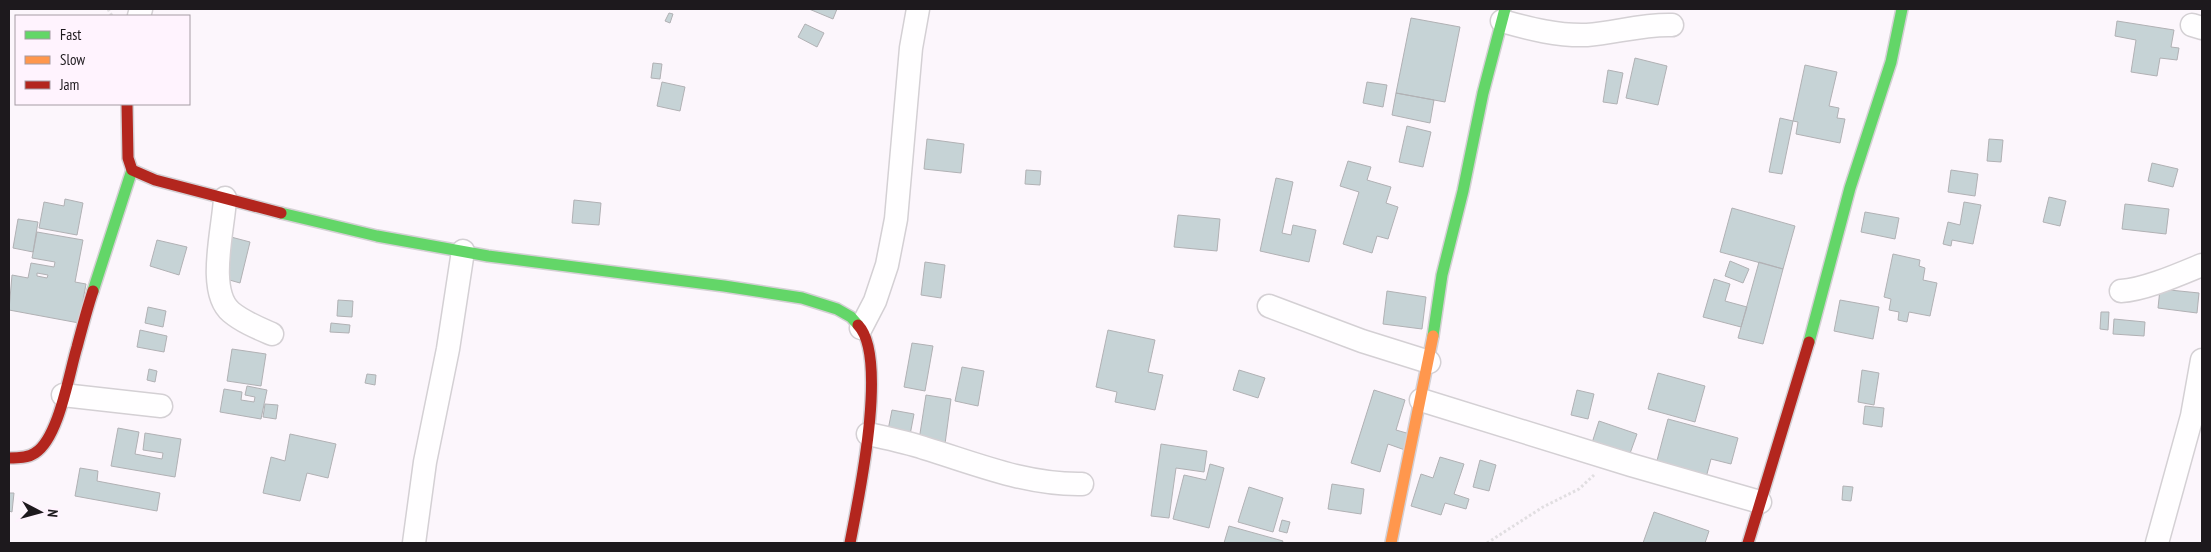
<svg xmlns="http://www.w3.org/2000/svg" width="2211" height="552" viewBox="0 0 2211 552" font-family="'PT Sans Narrow',sans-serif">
<rect width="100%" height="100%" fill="#fcf6fc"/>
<!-- building -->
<path fill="#c6d3d6" stroke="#b1b1b4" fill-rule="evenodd" d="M 809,9 L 837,9 L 833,19 Z
M 669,13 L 673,14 L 670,23 L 665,21 Z
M 1411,18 L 1460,27 L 1445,102 L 1396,93 Z
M 2117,21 L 2174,30 L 2171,47 L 2179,48 L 2177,60 L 2160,58 L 2157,76 L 2131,72 L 2136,40 L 2115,36 Z
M 805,24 L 824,33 L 817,47 L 798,37 Z
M 1635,58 L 1667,66 L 1658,105 L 1626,98 Z
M 653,63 L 662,64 L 660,79 L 651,78 Z
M 1805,65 L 1837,72 L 1829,106 L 1839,108 L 1837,118 L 1845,119 L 1840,143 L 1796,134 L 1798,122 L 1793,121 Z
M 1608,70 L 1623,73 L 1617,104 L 1603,102 Z
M 662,82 L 685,87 L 680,111 L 657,106 Z
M 1367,82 L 1387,85 L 1383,107 L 1363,103 Z
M 1396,93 L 1434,100 L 1430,123 L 1392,115 Z
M 1780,118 L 1793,121 L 1782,174 L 1769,172 Z
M 1407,126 L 1431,132 L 1423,167 L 1399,162 Z
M 927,139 L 964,144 L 961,173 L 924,169 Z
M 1989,139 L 2003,140 L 2001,162 L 1987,161 Z
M 1348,161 L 1371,167 L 1367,180 L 1391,187 L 1386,203 L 1398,207 L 1388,239 L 1377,236 L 1372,253 L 1343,244 L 1359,192 L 1340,186 Z
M 2152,163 L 2178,169 L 2173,187 L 2148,181 Z
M 1026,170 L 1041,171 L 1040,185 L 1025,184 Z
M 1951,170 L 1978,174 L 1975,196 L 1948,192 Z
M 1276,178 L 1293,182 L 1282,233 L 1291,235 L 1293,225 L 1316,230 L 1309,262 L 1260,251 Z
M 2049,197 L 2066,201 L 2060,226 L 2043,222 Z
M 65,199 L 83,203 L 77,235 L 39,228 L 44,202 L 64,206 Z
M 574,200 L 601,203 L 599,225 L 572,223 Z
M 1964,202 L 1981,205 L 1973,244 L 1952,240 L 1951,246 L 1943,244 L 1948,222 L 1960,225 Z
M 2125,204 L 2169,209 L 2166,234 L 2122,229 Z
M 1732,208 L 1795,226 L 1783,269 L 1720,252 Z
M 1865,212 L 1899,218 L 1895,239 L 1861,232 Z
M 1178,215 L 1220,219 L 1217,251 L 1174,247 Z
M 18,219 L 38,222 L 33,252 L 13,248 Z
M 37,232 L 83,240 L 75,282 L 86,284 L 79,323 L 9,310 L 12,275 L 28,278 L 31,263 L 54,267 L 55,262 L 32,258 ZM 37,273 L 48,275 L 47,278 L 37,276 Z
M 231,237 L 250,242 L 240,283 L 219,277 Z
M 157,240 L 187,247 L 179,275 L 150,266 Z
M 1893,254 L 1920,260 L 1919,266 L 1925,268 L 1923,280 L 1937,283 L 1930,316 L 1909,312 L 1907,322 L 1898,320 L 1899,312 L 1889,310 L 1891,299 L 1884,297 Z
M 1730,261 L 1749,269 L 1743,283 L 1725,276 Z
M 925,262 L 945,265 L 941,298 L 921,295 Z
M 1759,262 L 1783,269 L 1763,344 L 1738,338 Z
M 1714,279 L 1730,284 L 1725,301 L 1747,307 L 1741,327 L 1703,317 Z
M 2160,289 L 2199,293 L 2197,313 L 2158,308 Z
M 1387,291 L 1426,297 L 1422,329 L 1383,324 Z
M 338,300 L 353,301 L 352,317 L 337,316 Z
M 1840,300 L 1879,307 L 1873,339 L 1834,331 Z
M 148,307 L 166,311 L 163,327 L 145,323 Z
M 2101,312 L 2109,312 L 2108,330 L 2100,329 Z
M 2114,319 L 2145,322 L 2144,336 L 2113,334 Z
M 331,323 L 350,325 L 349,333 L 330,332 Z
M 140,330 L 167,336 L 164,352 L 137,347 Z
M 1108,330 L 1155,340 L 1148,372 L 1163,375 L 1155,410 L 1115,402 L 1117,392 L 1096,387 Z
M 912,343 L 933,346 L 925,391 L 904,387 Z
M 232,349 L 266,354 L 261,386 L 227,381 Z
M 962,367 L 984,371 L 978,406 L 955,401 Z
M 149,369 L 157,371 L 155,382 L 147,380 Z
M 1239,370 L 1265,378 L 1258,398 L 1233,390 Z
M 1862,370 L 1879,373 L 1874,405 L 1858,402 Z
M 1658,373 L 1705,386 L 1695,422 L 1648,409 Z
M 367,374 L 376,375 L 375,385 L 365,383 Z
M 247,386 L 267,390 L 261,419 L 220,412 L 224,389 L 242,392 L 241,400 L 254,402 L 255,397 L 245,395 Z
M 1374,390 L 1405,400 L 1396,430 L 1410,434 L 1405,450 L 1388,444 L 1380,472 L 1351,463 Z
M 1577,390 L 1594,394 L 1588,419 L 1571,415 Z
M 926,395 L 951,399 L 945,444 L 919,440 Z
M 265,404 L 278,405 L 276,419 L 263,417 Z
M 1865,406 L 1884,408 L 1882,427 L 1863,424 Z
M 892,410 L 914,414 L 910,435 L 888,430 Z
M 1668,419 L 1738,438 L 1731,464 L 1711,459 L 1704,485 L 1654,472 Z
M 1599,421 L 1637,434 L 1628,459 L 1591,446 Z
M 118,428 L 139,432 L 135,454 L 162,459 L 163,453 L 143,450 L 145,433 L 181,439 L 175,477 L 111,466 Z
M 290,434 L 336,444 L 328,478 L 307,473 L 300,501 L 263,493 L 271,457 L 285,461 Z
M 1161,444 L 1207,451 L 1204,472 L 1176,468 L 1169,518 L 1151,516 Z
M 1440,457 L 1464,464 L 1454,494 L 1469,499 L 1466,509 L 1445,503 L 1441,515 L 1411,506 L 1421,474 L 1433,478 Z
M 1480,460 L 1496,465 L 1489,491 L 1473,487 Z
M 1210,464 L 1224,468 L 1209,528 L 1173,519 L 1184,475 L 1206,480 Z
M 80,468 L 98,471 L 97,481 L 160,493 L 157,511 L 75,496 Z
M 1332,484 L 1364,489 L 1361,514 L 1328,509 Z
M 1843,486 L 1853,487 L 1851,501 L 1842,500 Z
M 1249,487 L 1283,498 L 1273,532 L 1238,522 Z
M 9,493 L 14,493 L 12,512 L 9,511 Z
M 1654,512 L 1709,531 L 1705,543 L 1643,543 Z
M 1282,520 L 1290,522 L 1287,533 L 1279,531 Z
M 1229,526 L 1283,541 L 1282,543 L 1224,543 Z"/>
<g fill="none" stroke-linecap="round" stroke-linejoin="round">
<!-- street casing -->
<g stroke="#d4d0d4" stroke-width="25">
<path id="street" d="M 139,16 L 141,9
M 1502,21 C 1530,29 1558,36 1587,35 C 1615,33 1642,24 1672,25
M 2192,25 L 2202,28
M 225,198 C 224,227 206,291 231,312 C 243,322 258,328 272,334
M 2121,291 C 2144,290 2180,274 2202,265
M 1269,306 L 1362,341 L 1429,362
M 861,328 L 875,301 L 887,265 L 896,219 L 911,48 L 918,9
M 63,395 L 161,406
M 1421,400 L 1631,465 L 1760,502
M 868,434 C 886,438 906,442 924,448 C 977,464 1026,485 1082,484
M 414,543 L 425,462 L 448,349 L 463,251
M 2157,543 L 2192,416 L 2202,360"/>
</g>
<!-- fast casing -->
<g stroke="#d4d0d4" stroke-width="14">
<path id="fast" d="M 281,213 L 377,236 L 488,256 L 724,286 L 802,298 L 837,309 L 851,317 L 858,325
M 93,291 L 132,170
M 1433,336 L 1442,275 L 1463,191 L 1483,93 L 1505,9
M 1809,342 L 1850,188 L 1891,62 L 1902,9"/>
</g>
<!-- slow casing -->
<g stroke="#d4d0d4" stroke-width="14">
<path id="slow" d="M 1391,543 L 1433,336"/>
</g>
<!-- jam casing -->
<g stroke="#d4d0d4" stroke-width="14">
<path id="jam" d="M 127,104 L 128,158 L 132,170 L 155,180 L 281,213
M 9,458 C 18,458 28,458 35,453 C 59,438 69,373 77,347 C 82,328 87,309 93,291
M 850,543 C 858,501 889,357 858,325
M 1748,543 L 1809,342"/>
</g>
<!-- path -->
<path stroke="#e1dee1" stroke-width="3" stroke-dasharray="2.5 2.5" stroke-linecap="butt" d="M 108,9 L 112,16
M 1487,543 L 1543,507 L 1579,489 L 1594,475"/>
<!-- street -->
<use href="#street" stroke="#fffeff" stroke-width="22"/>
<!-- fast -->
<use href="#fast" stroke="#63d668" stroke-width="11"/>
<!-- slow -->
<use href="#slow" stroke="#ff974d" stroke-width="11"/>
<!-- jam -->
<use href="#jam" stroke="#b3261e" stroke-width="11"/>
</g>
<!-- border -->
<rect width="2211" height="552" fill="none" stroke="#1d191d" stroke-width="20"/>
<!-- legend -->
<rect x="15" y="15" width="175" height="90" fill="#fff3fe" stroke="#a59ca4"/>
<rect x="25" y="31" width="25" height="8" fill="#63d668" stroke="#a59ca4"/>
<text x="60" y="40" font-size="15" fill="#1d191d">Fast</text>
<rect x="25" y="56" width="25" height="8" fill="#ff974d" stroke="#a59ca4"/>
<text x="60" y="65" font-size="15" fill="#1d191d">Slow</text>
<rect x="25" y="81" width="25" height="8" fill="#b3261e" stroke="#a59ca4"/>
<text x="60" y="90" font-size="15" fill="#1d191d">Jam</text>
<!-- north arrow -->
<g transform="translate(40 512) rotate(96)" stroke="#fff3fe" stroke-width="4" paint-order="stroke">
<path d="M0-4L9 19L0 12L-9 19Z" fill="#1d191d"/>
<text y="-8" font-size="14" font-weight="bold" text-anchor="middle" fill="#1d191d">N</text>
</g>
</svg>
